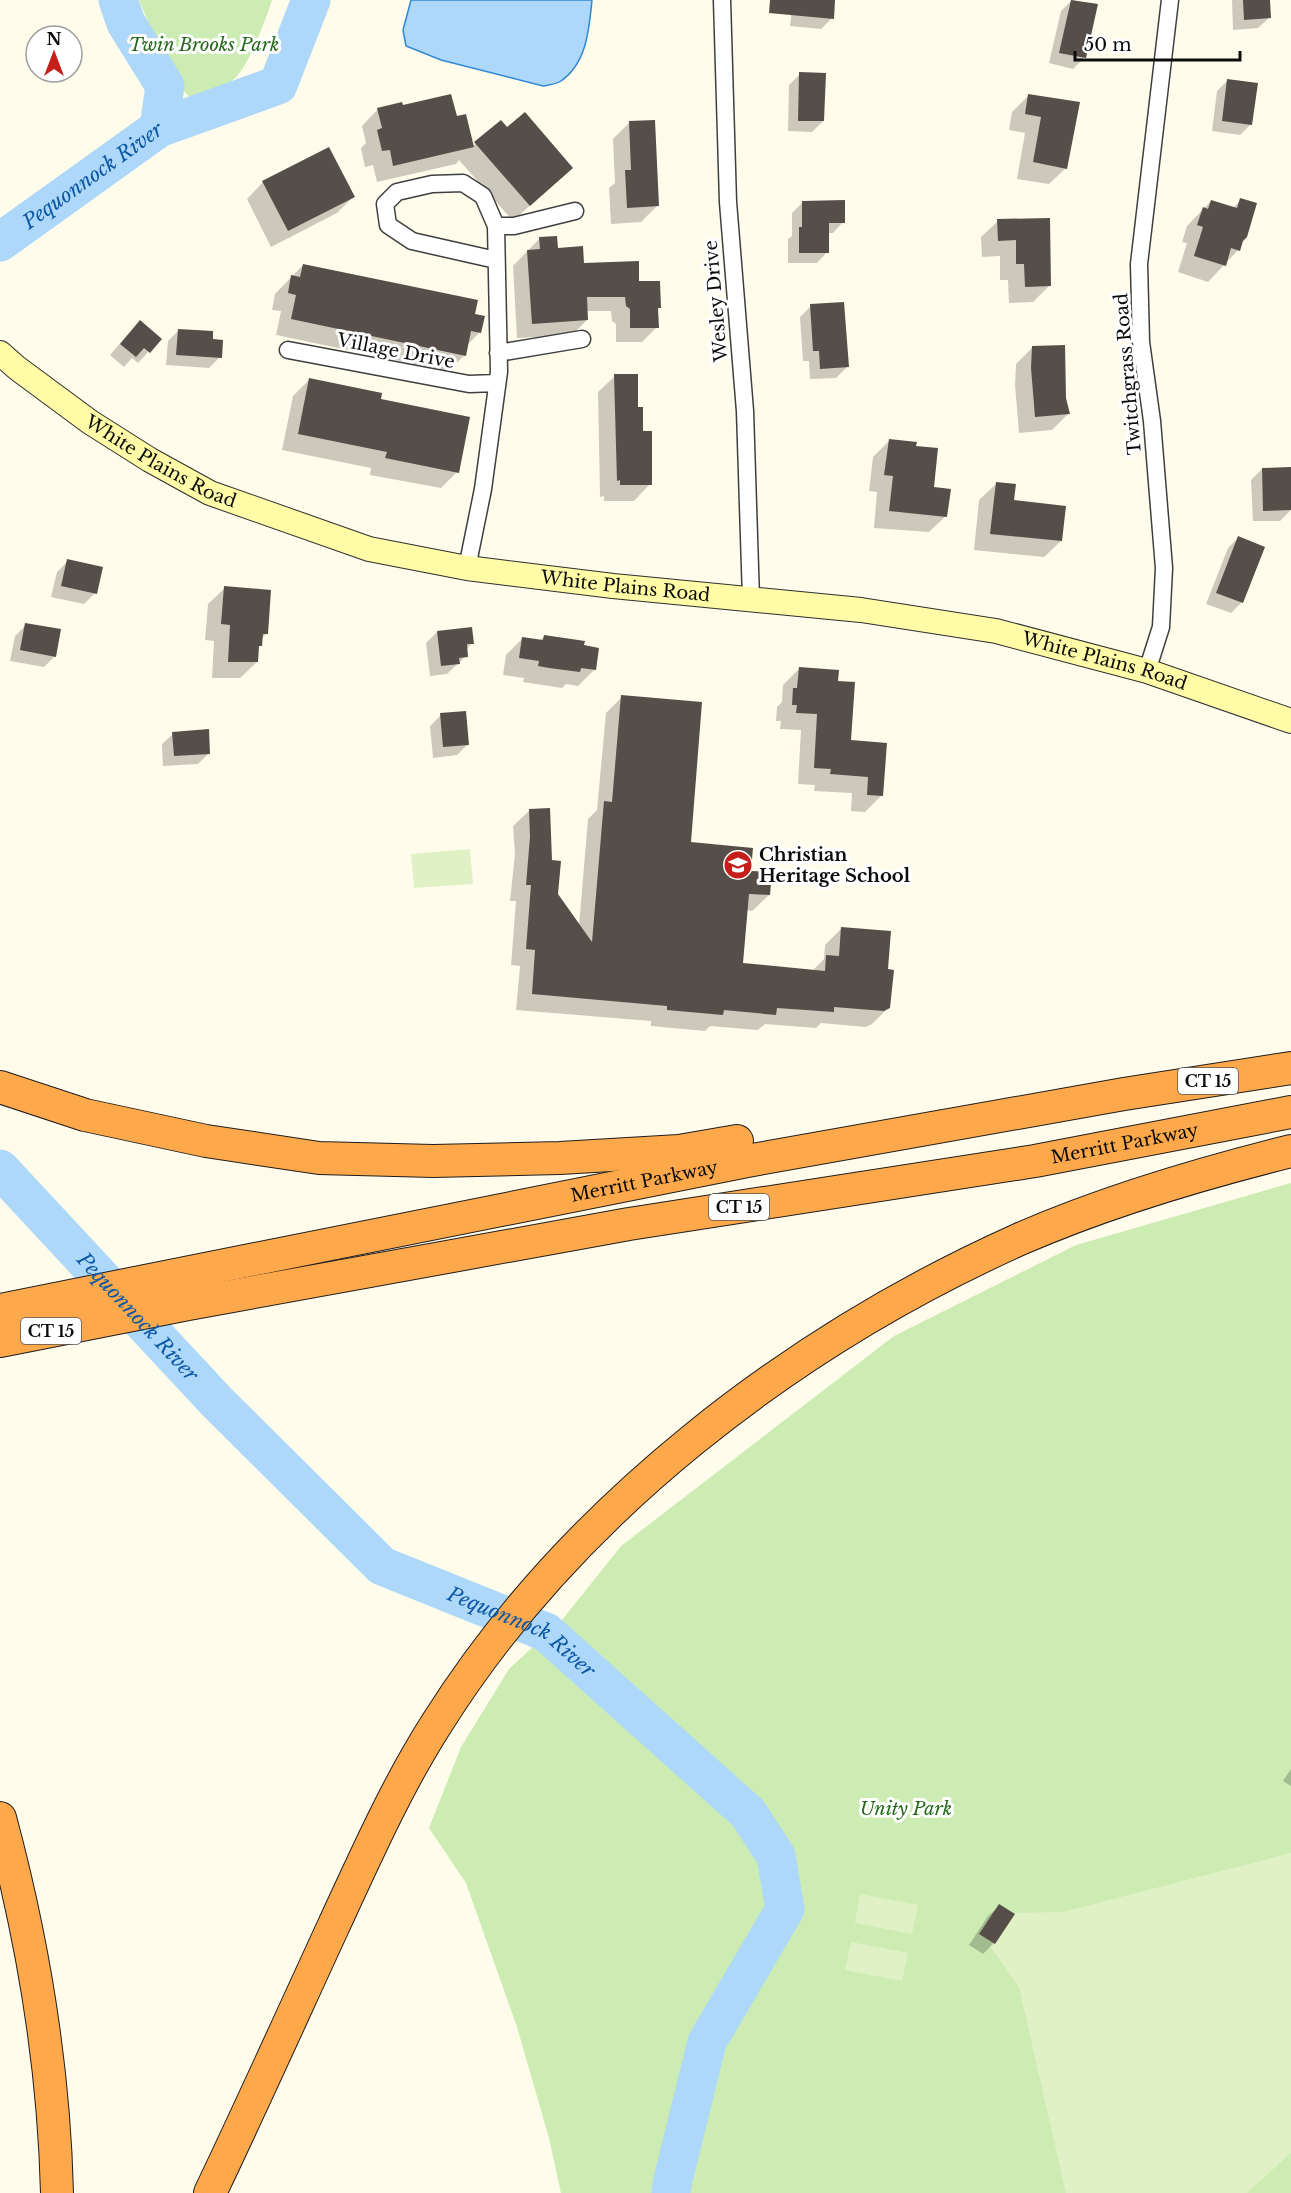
<svg xmlns="http://www.w3.org/2000/svg" width="1291" height="2193" viewBox="0 0 1291 2193" font-family="'Libre Baskerville',serif">
<rect width="100%" height="100%" fill="#fffcec"/>
<!-- green -->
<path fill="#ccecb3" d="M 139,0 L 272,0 C 266,19 250,62 237,76 C 225,90 208,95 192,100 L 170,75 Z
M 1291,1183 L 1291,2193 L 561,2193 L 549,2138 L 517,2027 L 466,1883 L 429,1828 L 461,1747 L 509,1669 L 562,1620 L 621,1546 L 894,1336 L 1076,1245 Z"/>
<!-- pitch -->
<path fill="#e0f2c5" d="M 470,849 L 473,884 L 414,888 L 411,854 Z
M 1291,1853 L 1291,2153 L 1247,2193 L 1066,2193 L 1019,1987 L 990,1946 L 1015,1913 L 1063,1912 Z
M 860,1894 L 918,1905 L 912,1934 L 855,1923 Z
M 851,1942 L 908,1953 L 902,1981 L 845,1970 Z"/>
<!-- water -->
<path fill="#add8fa" stroke="#2f88d5" stroke-width="1.5" d="M 411,0 L 592,0 C 589,29 587,63 561,81 C 557,84 549,85 543,86 L 441,60 L 406,46 L 403,30 Z"/>
<!-- shadow -->
<path fill="#0003" d="M 793,0 L 834,0 L 832,18 L 821,29 L 790,26 Z
M 1072,0 L 1096,5 L 1084,58 L 1073,69 L 1049,63 L 1061,11 Z
M 1232,0 L 1268,0 L 1269,18 L 1258,28 L 1233,30 Z
M 800,74 L 823,121 L 812,132 L 788,131 L 789,85 Z
M 1228,80 L 1251,124 L 1240,135 L 1212,131 L 1217,91 Z
M 1029,95 L 1078,104 L 1066,168 L 1049,184 L 1017,179 L 1025,133 L 1009,130 L 1012,112 Z
M 401,107 L 456,118 L 473,146 L 501,122 L 507,129 L 571,168 L 513,221 L 459,160 L 456,164 L 377,182 L 373,165 L 365,167 L 361,148 L 366,143 L 362,126 L 378,109 Z
M 629,123 L 657,206 L 641,222 L 611,224 L 609,188 L 615,183 L 613,139 Z
M 263,182 L 353,197 L 337,213 L 271,247 L 247,199 Z
M 1241,200 L 1238,250 L 1208,282 L 1178,272 L 1187,243 L 1182,242 L 1187,226 L 1211,201 L 1233,208 Z
M 803,202 L 843,222 L 833,233 L 827,233 L 827,252 L 817,263 L 788,263 L 788,239 L 792,236 L 792,213 Z
M 1049,220 L 1050,285 L 1033,302 L 1009,303 L 1008,280 L 1000,280 L 1000,256 L 982,257 L 981,237 L 998,221 Z
M 540,238 L 583,264 L 637,283 L 660,307 L 657,310 L 657,327 L 642,342 L 616,342 L 616,324 L 612,321 L 611,311 L 586,311 L 587,320 L 572,335 L 517,338 L 513,266 Z
M 303,265 L 473,315 L 480,332 L 467,345 L 465,355 L 448,371 L 276,335 L 281,311 L 272,310 L 275,294 Z
M 811,306 L 847,367 L 836,378 L 810,379 L 809,361 L 803,361 L 800,317 Z
M 179,330 L 211,341 L 220,357 L 209,368 L 166,365 L 168,341 Z
M 129,333 L 160,339 L 138,363 L 132,358 L 124,367 L 110,355 Z
M 1033,347 L 1065,399 L 1068,414 L 1052,430 L 1019,433 L 1015,385 L 1016,364 Z
M 615,376 L 637,409 L 650,484 L 634,501 L 604,501 L 604,496 L 600,497 L 598,392 Z
M 310,379 L 379,401 L 457,472 L 441,488 L 370,475 L 371,468 L 282,450 L 293,396 Z
M 889,441 L 915,447 L 946,516 L 929,532 L 874,528 L 877,492 L 869,491 L 873,457 Z
M 1262,469 L 1291,510 L 1280,521 L 1253,521 L 1251,480 Z
M 996,484 L 1012,502 L 1061,541 L 1044,557 L 974,550 L 979,500 Z
M 1239,537 L 1242,602 L 1231,613 L 1206,604 L 1228,548 Z
M 68,561 L 95,593 L 84,604 L 51,597 L 57,572 Z
M 225,588 L 266,634 L 262,638 L 261,645 L 257,649 L 257,662 L 240,678 L 212,678 L 214,641 L 205,640 L 208,604 Z
M 26,625 L 55,656 L 44,667 L 10,661 L 15,636 Z
M 437,632 L 472,643 L 466,650 L 466,656 L 447,674 L 430,676 L 426,643 Z
M 544,636 L 583,647 L 595,669 L 578,686 L 566,684 L 562,688 L 523,682 L 524,678 L 503,675 L 506,655 L 522,639 L 540,641 Z
M 800,668 L 837,682 L 849,742 L 882,795 L 865,812 L 851,811 L 852,793 L 814,791 L 815,785 L 798,784 L 801,730 L 780,729 L 781,721 L 776,721 L 777,707 L 782,702 L 783,685 Z
M 622,697 L 689,844 L 749,872 L 769,895 L 752,911 L 746,910 L 741,965 L 812,971 L 824,959 L 825,945 L 842,928 L 889,1007 L 872,1024 L 866,1027 L 821,1023 L 816,1028 L 765,1024 L 758,1030 L 710,1026 L 705,1031 L 651,1026 L 651,1021 L 516,1010 L 520,966 L 511,965 L 516,901 L 510,901 L 515,854 L 513,826 L 530,810 L 551,862 L 557,894 L 579,926 L 588,819 L 597,810 L 606,713 Z
M 441,715 L 468,744 L 457,755 L 433,758 L 430,726 Z
M 173,734 L 209,753 L 198,764 L 163,766 L 162,744 Z
M 1291,1769 L 1291,1786 L 1283,1781 Z
M 999,1906 L 1012,1914 L 994,1943 L 983,1954 L 969,1945 L 988,1916 Z"/>
<g fill="none" stroke-linecap="round" stroke-linejoin="round">
<!-- river -->
<g stroke="#add8fa" stroke-width="39">
<path d="M 118,0 L 126,23 L 165,86 L 159,128"/>
<path id="s1" d="M 0,242 L 159,128 L 278,85 L 311,0"/>
<path id="s2" d="M 0,1169 L 216,1401 L 382,1566 L 546,1632 L 748,1813 L 776,1856 L 785,1909 L 707,2042 L 672,2184 L 671,2193"/>
</g>
</g>
<!-- building -->
<path fill="#564e48" d="M 770,0 L 835,0 L 834,19 L 769,13 Z
M 1071,0 L 1098,4 L 1086,58 L 1059,53 Z
M 1243,0 L 1270,0 L 1271,18 L 1244,20 Z
M 799,72 L 826,73 L 824,121 L 798,121 Z
M 1227,79 L 1258,83 L 1252,125 L 1222,121 Z
M 451,94 L 457,116 L 466,114 L 474,147 L 393,166 L 390,150 L 382,151 L 377,130 L 382,128 L 377,108 L 402,102 L 403,105 Z
M 1028,94 L 1080,102 L 1067,169 L 1033,162 L 1041,117 L 1025,114 Z
M 525,112 L 573,168 L 530,206 L 474,142 L 501,120 L 507,127 Z
M 655,120 L 659,206 L 627,208 L 625,170 L 631,170 L 629,121 Z
M 329,147 L 355,197 L 288,231 L 262,181 Z
M 1240,198 L 1257,203 L 1247,237 L 1243,241 L 1240,251 L 1231,248 L 1226,266 L 1194,256 L 1203,227 L 1197,225 L 1203,207 L 1208,209 L 1211,200 L 1237,208 Z
M 845,200 L 845,223 L 829,223 L 829,253 L 799,253 L 799,227 L 802,227 L 802,201 Z
M 1050,218 L 1051,286 L 1025,287 L 1024,264 L 1016,264 L 1016,240 L 998,241 L 997,219 Z
M 557,236 L 558,248 L 583,246 L 584,263 L 639,261 L 639,281 L 660,281 L 661,308 L 658,308 L 659,328 L 630,328 L 630,309 L 626,306 L 625,297 L 587,297 L 588,320 L 532,324 L 527,250 L 540,249 L 539,237 Z
M 303,264 L 478,300 L 475,314 L 485,316 L 481,333 L 471,331 L 466,356 L 291,319 L 296,295 L 288,293 L 291,275 L 300,277 Z
M 844,302 L 849,367 L 820,369 L 819,351 L 813,351 L 810,304 Z
M 140,320 L 162,339 L 150,353 L 144,348 L 136,357 L 120,344 Z
M 178,329 L 213,331 L 213,339 L 223,340 L 222,358 L 176,355 Z
M 1065,345 L 1066,398 L 1070,414 L 1035,417 L 1031,368 L 1032,346 Z
M 614,374 L 638,374 L 638,407 L 643,407 L 643,431 L 652,431 L 652,485 L 620,485 L 620,480 L 617,481 Z
M 309,378 L 382,393 L 381,399 L 470,417 L 459,473 L 385,458 L 387,452 L 298,434 Z
M 889,439 L 917,442 L 916,446 L 938,448 L 934,487 L 951,489 L 947,517 L 889,511 L 893,476 L 884,475 Z
M 1291,467 L 1291,510 L 1263,511 L 1262,468 Z
M 996,482 L 1016,484 L 1014,500 L 1066,506 L 1062,541 L 990,534 Z
M 1238,536 L 1265,547 L 1243,603 L 1216,593 Z
M 67,559 L 103,567 L 97,594 L 61,586 Z
M 224,586 L 271,590 L 268,634 L 263,634 L 262,646 L 259,646 L 258,662 L 228,662 L 230,625 L 221,624 Z
M 25,623 L 61,629 L 56,657 L 20,650 Z
M 472,627 L 474,644 L 467,644 L 468,657 L 459,658 L 460,664 L 441,666 L 437,631 Z
M 544,635 L 585,641 L 584,645 L 599,648 L 596,670 L 581,668 L 580,672 L 549,668 L 538,666 L 539,661 L 519,658 L 522,637 L 543,640 Z
M 799,667 L 839,670 L 838,681 L 855,682 L 851,740 L 887,743 L 883,796 L 867,795 L 868,777 L 830,774 L 831,769 L 814,768 L 817,714 L 796,713 L 797,705 L 792,705 L 793,688 L 797,688 Z
M 621,695 L 702,702 L 691,842 L 753,848 L 751,871 L 772,872 L 770,895 L 749,894 L 743,963 L 825,971 L 826,955 L 839,956 L 841,927 L 891,931 L 888,969 L 894,970 L 890,1008 L 884,1011 L 834,1007 L 834,1012 L 777,1008 L 776,1015 L 724,1010 L 723,1015 L 667,1010 L 667,1006 L 532,994 L 535,950 L 526,949 L 531,885 L 526,885 L 530,837 L 529,809 L 550,808 L 552,860 L 561,861 L 558,894 L 592,942 L 604,801 L 612,802 Z
M 466,711 L 469,745 L 443,747 L 440,713 Z
M 209,729 L 210,754 L 174,756 L 172,732 Z
M 999,1904 L 1015,1914 L 995,1944 L 979,1934 Z"/>
<g fill="none" stroke-linecap="round" stroke-linejoin="round">
<!-- street casing -->
<g stroke="#3f3f3f" stroke-width="19">
<path id="street" d="M 722,0 L 728,202 L 745,411 L 751,599
M 496,226 L 514,226 L 575,211
M 288,350 L 469,384 L 497,383
M 498,353 L 582,339
M 467,568 L 483,489 L 499,372 L 496,226 L 483,196 L 463,183 L 432,184 L 397,192 L 385,204 L 388,225 L 412,241 L 496,260
M 1147,671 L 1161,627 L 1164,568 L 1152,421 L 1141,342 L 1139,264 L 1170,0"/>
</g>
<!-- secondary casing -->
<g stroke="#2e2e2e" stroke-width="26">
<g id="secondary">
<path id="s3" d="M 0,353 L 17,368 L 90,422 L 150,460 L 210,493 L 369,549 L 467,568 L 613,586 L 861,610 L 996,631 L 1147,671 L 1291,721"/>
</g>
</g>
<!-- highway casing -->
<g stroke="#1d1d1d" stroke-width="34">
<g id="highway">
<path d="M 0,1087 L 85,1115 L 206,1141 L 319,1158 L 433,1161 L 560,1158 L 679,1151 L 737,1141"/>
<path id="s4" d="M 0,1310 L 747,1161 L 1124,1094 L 1291,1068"/>
<path id="s5" d="M 0,1341 L 188,1304 L 629,1224 L 1035,1161 L 1291,1112"/>
<path d="M 0,1818 C 33,1941 54,2066 57,2193"/>
<path d="M 210,2193 C 252,2105 292,2016 333,1927 C 365,1858 396,1787 437,1723 C 571,1510 792,1341 1020,1239 C 1107,1201 1199,1174 1291,1151"/>
</g>
</g>
<!-- street -->
<use href="#street" stroke="#fff" stroke-width="16"/>
<!-- secondary -->
<use href="#secondary" stroke="#fffba7" stroke-width="24"/>
<!-- highway -->
<use href="#highway" stroke="#fda94b" stroke-width="32"/>
</g>
<!-- icons -->
<defs>
<g id="school-disc" transform="scale(1.5)"><circle r="9.5" fill="#c51f1c" stroke="#fff"/><path d="M0-5L7-2L0 1L-7-2ZM-4 1L0 2.5L4 1V4Q0 6-4 4Z" fill="#fff"/></g>
</defs>
<g fill-rule="evenodd">
<use href="#school-disc" x="738" y="865"/>
</g>
<g text-anchor="middle" dominant-baseline="central" stroke-width="6" stroke-linejoin="round" paint-order="stroke">
<!-- shield labels -->
<g fill="#fff" stroke="#555" stroke-width="1.5">
<rect x="1178" y="1068" width="60" height="26" rx="4.5"/>
<rect x="709" y="1194" width="60" height="26" rx="4.5"/>
<rect x="21" y="1318" width="60" height="26" rx="4.5"/>
</g>
<g font-size="16" font-weight="bold" fill="#0c0c0c">
<text x="1208" y="1081">CT 15</text>
<text x="739" y="1207">CT 15</text>
<text x="51" y="1331">CT 15</text>
</g>
<!-- park labels -->
<g font-size="18" font-style="italic" fill="#246819" stroke="#fff">
<text x="204" y="45">Twin Brooks Park</text>
<text x="906" y="1809">Unity Park</text>
</g>
<!-- street labels -->
<g font-size="18" fill="#0c0c0c" stroke="#fff">
<text transform="translate(716 301) rotate(-95)">Wesley Drive</text>
<text transform="translate(396 351) rotate(11)">Village Drive</text>
<text transform="translate(1128 374) rotate(-95)">Twitchgrass Road</text>
<text stroke="none"><textPath href="#s3" startOffset="195">White Plains Road</textPath></text>
<text stroke="none"><textPath href="#s3" startOffset="681">White Plains Road</textPath></text>
<text stroke="none"><textPath href="#s3" startOffset="1167">White Plains Road</textPath></text>
<text stroke="none"><textPath href="#s5" startOffset="1142">Merritt Parkway</textPath></text>
<text stroke="none"><textPath href="#s4" startOffset="657">Merritt Parkway</textPath></text>
</g>
<!-- poi labels -->
<g font-size="18" font-weight="bold" fill="#0c0c0c" stroke="#fff" text-anchor="start">
<text x="759" y="855">Christian<tspan x="759" dy="21">Heritage School</tspan></text>
</g>
<!-- water labels -->
<g font-size="20" font-style="italic" fill="#0e59a5" stroke="#fff">
<text stroke="none"><textPath href="#s1" startOffset="114">Pequonnock River</textPath></text>
<text stroke="none"><textPath href="#s2" startOffset="202">Pequonnock River</textPath></text>
<text stroke="none"><textPath href="#s2" startOffset="706">Pequonnock River</textPath></text>
</g>
</g>
<!-- north arrow -->
<g transform="translate(54 54)"><circle r="28" fill="#ffffff" stroke="#9e9e9e" stroke-width="1.5"/>
<path d="M0-4.5L10 22L0 15L-10 22Z" fill="#c51f1c"/>
<text y="-9" font-size="16" font-weight="bold" text-anchor="middle" fill="#0c0c0c">N</text>
</g>
<!-- scale -->
<path d="M1075 51v9h165v-9" fill="none" stroke="#0c0c0c" stroke-width="3"/>
<text x="1084" y="51" font-size="18" fill="#0c0c0c" stroke="#ffffff" stroke-width="4.5" paint-order="stroke">50 m</text>
</svg>
